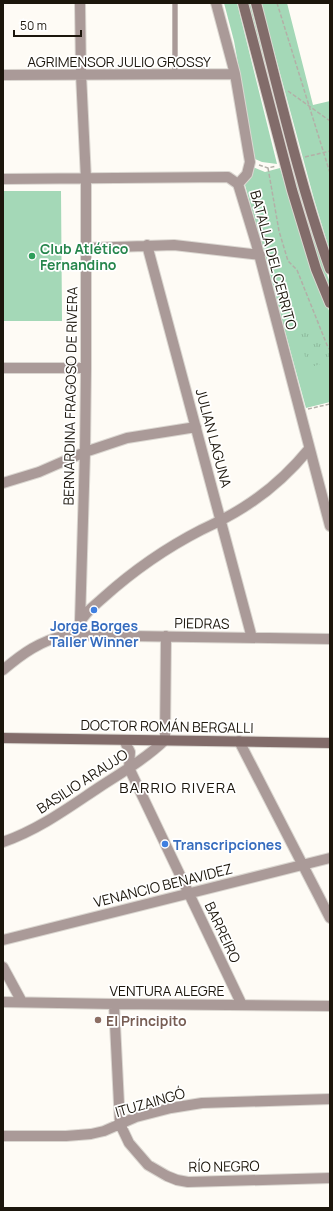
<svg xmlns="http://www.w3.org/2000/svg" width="333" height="1211" viewBox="0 0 333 1211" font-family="Manrope,sans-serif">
<defs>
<pattern id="park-tufts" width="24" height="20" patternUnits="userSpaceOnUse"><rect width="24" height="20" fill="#a4d8b7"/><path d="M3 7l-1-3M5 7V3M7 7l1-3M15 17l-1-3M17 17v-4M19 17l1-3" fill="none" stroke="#8db99c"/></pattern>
</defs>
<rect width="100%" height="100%" fill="#fefbf5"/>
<!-- grass -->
<path fill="#a4d8b7" d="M 224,3 L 237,3 L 277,164 L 262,162 L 255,159 L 234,41 Z
M 248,3 L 250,3 L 273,92 L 308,221 L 330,283 L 330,290 L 320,267 L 305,221 Z
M 261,3 L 287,3 L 313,105 L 330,101 L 330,252 L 314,199 Z
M 253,167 L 265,172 L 280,168 L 308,260 L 330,313 L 330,402 L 306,408 L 245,185 Z
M 3,191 L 61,191 L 62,321 L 3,321 Z"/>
<!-- park -->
<path fill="url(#park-tufts)" d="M 316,327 L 330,354 L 330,361 L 308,368 L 299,334 Z"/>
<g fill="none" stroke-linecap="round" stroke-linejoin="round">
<!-- lane casing -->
<g stroke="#dad6d0" stroke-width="6">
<path id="lane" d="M 175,74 L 175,3"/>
</g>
<!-- street casing -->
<g stroke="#dad6d0" stroke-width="12">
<path id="street" d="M 216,3 L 235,74 L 250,162 L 247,174 L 238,184
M 3,75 L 235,74
M 3,179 L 228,177 L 238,184 L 256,243 L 330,526
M 147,245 L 252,638
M 86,248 L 174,245 L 260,255
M 3,368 L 86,368
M 3,483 L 39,472 L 85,452 L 127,438 L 196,427
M 80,622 L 85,452 L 86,368 L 86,179 L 81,74 L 80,3
M 79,624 C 84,613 95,605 104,597 C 133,571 166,548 201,530 C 216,523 230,516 244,507 C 268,492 291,471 309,449
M 3,670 C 23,653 40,641 66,635 L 330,639
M 124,740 L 130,752 L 129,768 L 242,1005
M 239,741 L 330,918
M 3,842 C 38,830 68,808 98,788 C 121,773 145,759 165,740 L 166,636
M 3,940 L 330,858
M 3,967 L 22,1002
M 3,1002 L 114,1004 L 330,1006
M 114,1004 L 120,1124 L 129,1143 L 148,1165 L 167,1176 L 177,1180 L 188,1182 L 330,1178
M 3,1136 L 66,1136 L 91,1134 L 104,1131 L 136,1117 L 171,1108 L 202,1103 L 330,1099"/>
</g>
<!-- secondary casing -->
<g stroke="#dad6d0" stroke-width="12">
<path id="secondary" d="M 243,3 L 292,190 L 316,269 L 330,303
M 256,3 C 279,92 299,182 330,269
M 3,738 L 330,743"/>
</g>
<!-- path -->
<path stroke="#b3afa7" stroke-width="1.5" stroke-dasharray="4 2" stroke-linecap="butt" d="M 277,3 L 330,173
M 288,91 L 330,121
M 305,157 L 330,151
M 259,165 L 268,168 L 276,166
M 268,168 L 279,231 L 288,261 L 297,270 L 327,345 L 330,350
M 308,409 L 330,404"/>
<!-- lane -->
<use href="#lane" stroke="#aa9a98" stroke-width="5"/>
<!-- street -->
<use href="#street" stroke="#aa9a98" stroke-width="10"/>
<!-- secondary -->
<use href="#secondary" stroke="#826c6a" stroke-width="10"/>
</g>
<!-- markers -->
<circle fill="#2e9e5b" stroke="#fff" stroke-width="1.5" cx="32" cy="256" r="4"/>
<g fill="#3f7fe0" stroke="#fff" stroke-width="1.5">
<circle cx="94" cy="610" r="4"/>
<circle cx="165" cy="844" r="4"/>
</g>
<circle fill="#8d6e63" stroke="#fff" stroke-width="1.5" cx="98" cy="1020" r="4"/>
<g text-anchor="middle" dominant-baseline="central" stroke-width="3.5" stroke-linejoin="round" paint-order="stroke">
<!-- street labels -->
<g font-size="14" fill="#1c160c" stroke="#fff">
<text x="119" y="61">AGRIMENSOR JULIO GROSSY</text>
<text transform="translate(274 260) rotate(75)">BATALLA DEL CERRITO</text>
<text transform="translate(70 396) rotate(-89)">BERNARDINA FRAGOSO DE RIVERA</text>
<text transform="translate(214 438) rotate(75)">JULIAN LAGUNA</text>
<text transform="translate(202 623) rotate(1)">PIEDRAS</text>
<text transform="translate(167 726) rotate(1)">DOCTOR ROMÁN BERGALLI</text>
<text transform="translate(82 781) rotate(-33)">BASILIO ARAUJO</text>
<text transform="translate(163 885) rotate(-14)">VENANCIO BENAVIDEZ</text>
<text transform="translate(223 932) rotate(65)">BARREIRO</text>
<text x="167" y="990">VENTURA ALEGRE</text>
<text transform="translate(150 1102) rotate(-16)">ITUZAINGÓ</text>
<text transform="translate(224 1166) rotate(-1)">RÍO NEGRO</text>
</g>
<!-- leisure labels -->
<g font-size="14" font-weight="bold" fill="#27864d" stroke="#fff" text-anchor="start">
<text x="40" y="248">Club Atlético<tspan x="40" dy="16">Fernandino</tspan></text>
</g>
<!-- shop labels -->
<g font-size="14" font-weight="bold" fill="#366cbe" stroke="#fff">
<text x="94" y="625">Jorge Borges<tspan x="94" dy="16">Taller Winner</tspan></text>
<text x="173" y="844" text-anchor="start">Transcripciones</text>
</g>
<!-- education labels -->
<g font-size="14" font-weight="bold" fill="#785e54" stroke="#fff" text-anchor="start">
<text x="106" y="1020">El Principito</text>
</g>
<!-- neighbourhood labels -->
<g font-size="15" letter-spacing="1" fill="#1c160c" stroke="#fff">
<text x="178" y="787">BARRIO RIVERA</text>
</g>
</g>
<!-- border -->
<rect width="333" height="1211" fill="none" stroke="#1c160c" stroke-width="8"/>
<!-- scale -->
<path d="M14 30v6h67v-6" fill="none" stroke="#1c160c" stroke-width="2"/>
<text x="20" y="30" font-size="12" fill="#1c160c" stroke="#ffffff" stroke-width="3" paint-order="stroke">50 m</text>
</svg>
